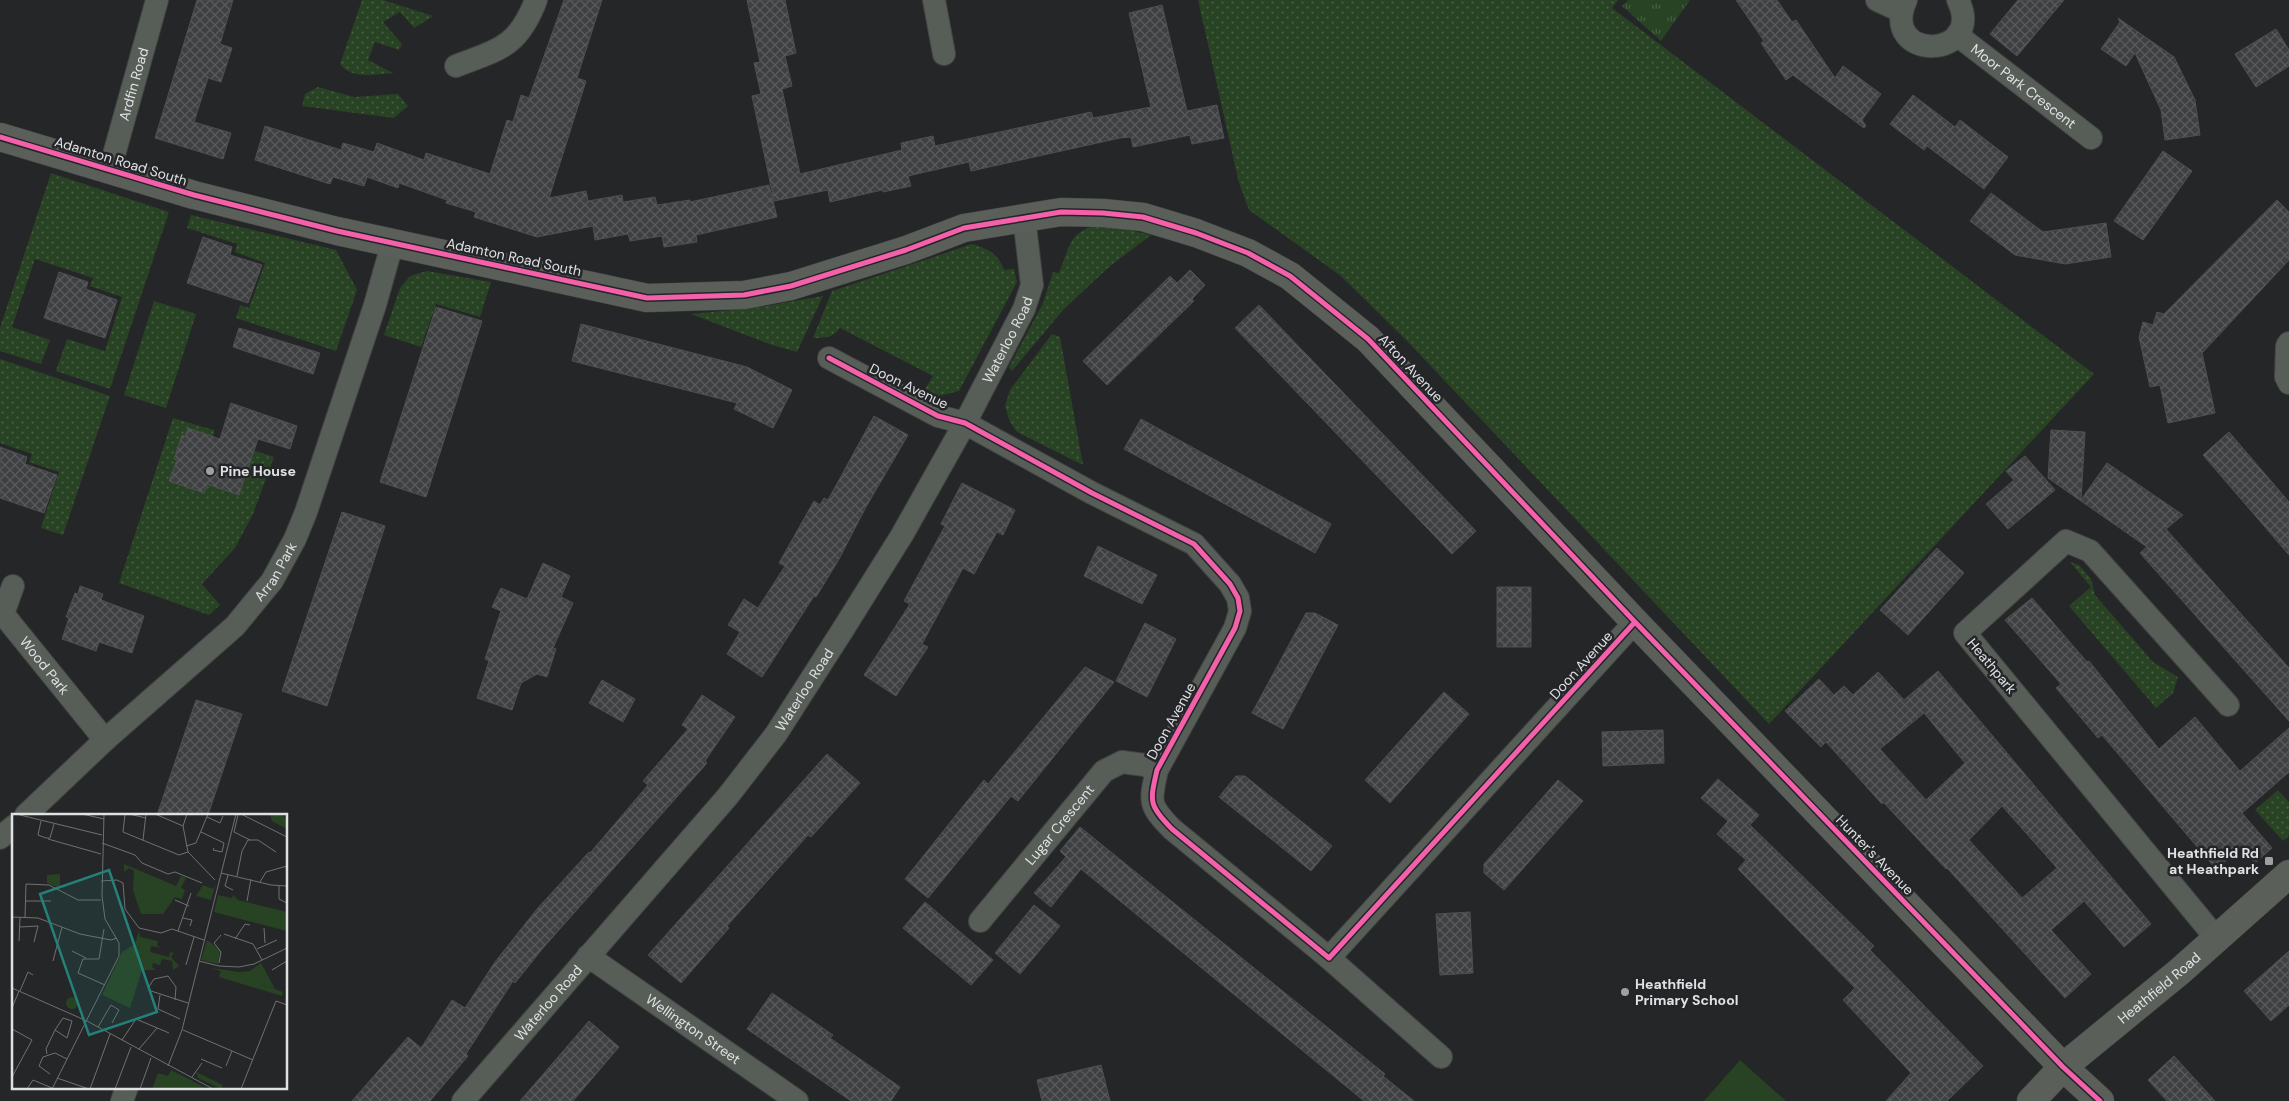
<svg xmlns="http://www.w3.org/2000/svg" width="2289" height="1101" viewBox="0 0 2289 1101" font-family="'DM Sans',sans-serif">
<defs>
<pattern id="grass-dots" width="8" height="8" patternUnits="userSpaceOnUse" patternTransform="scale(1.25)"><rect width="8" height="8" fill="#284323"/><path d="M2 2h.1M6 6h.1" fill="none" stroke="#475e43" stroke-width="1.8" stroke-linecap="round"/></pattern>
<pattern id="park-tufts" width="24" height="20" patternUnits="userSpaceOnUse" patternTransform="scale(1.25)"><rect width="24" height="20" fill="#284323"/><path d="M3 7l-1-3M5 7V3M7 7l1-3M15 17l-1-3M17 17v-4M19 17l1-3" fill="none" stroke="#475e43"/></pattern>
<pattern id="building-cross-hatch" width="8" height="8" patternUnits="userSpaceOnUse" patternTransform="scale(1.25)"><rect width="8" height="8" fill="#3f4041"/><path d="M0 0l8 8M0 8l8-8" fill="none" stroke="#5a5b5c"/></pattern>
</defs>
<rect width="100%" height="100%" fill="#252627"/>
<!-- grass -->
<path fill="url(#grass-dots)" d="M 362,0 L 383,0 L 433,16 L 414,28 L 400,12 L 383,22 L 402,44 L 399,50 L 375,42 L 368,60 L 393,73 C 375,74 352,80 340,64 Z
M 1198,0 L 1618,0 L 1612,8 L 2094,374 L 1769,724 L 1408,342 L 1341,276 L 1249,210 L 1239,183 Z
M 318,87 L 354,97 L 398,94 L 408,106 L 394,118 L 302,106 L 305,94 Z
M 51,173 L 169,212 L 110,389 L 56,371 L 67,339 L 105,351 L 122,297 L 90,286 L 93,278 L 35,259 L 12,327 L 50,340 L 41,364 L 0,351 L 0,328 Z
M 191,215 L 336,250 L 357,290 L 336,351 L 236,318 L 240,305 L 249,308 L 265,263 L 235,252 L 237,244 L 187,228 Z
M 1104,224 L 1151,235 L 1109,267 L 1063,310 L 1012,371 L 1009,367 L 1043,303 L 1053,272 L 1059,273 C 1071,243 1069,230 1104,224 Z
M 972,244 C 988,249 998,253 1004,270 L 1014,269 L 1017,282 L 959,391 L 938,396 L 925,389 L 933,376 L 840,328 C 833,338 825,338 813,338 L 832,291 Z
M 427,271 L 491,282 L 480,317 L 436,304 L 421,347 L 384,335 L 400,288 L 410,276 Z
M 823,296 L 797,352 L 772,345 L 691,314 L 754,308 Z
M 154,301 L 196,314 L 166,408 L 124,395 Z
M 1052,334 L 1060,337 L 1083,465 L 1017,432 L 1010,422 L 1005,406 L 1010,390 Z
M 0,359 L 110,396 L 63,535 L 41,528 L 59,472 L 29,462 L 32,454 L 0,443 Z
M 173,418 L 214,430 L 213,437 L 274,457 L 253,514 L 235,548 L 202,584 L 220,605 L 209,615 L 119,583 Z
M 2070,562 L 2079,565 L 2091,579 L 2095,595 L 2153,662 L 2178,677 L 2173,693 L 2156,708 L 2069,606 L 2091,587 Z
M 2278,790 L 2289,802 L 2289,836 L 2283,841 L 2255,810 Z"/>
<!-- park -->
<path fill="url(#park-tufts)" d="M 1628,0 L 1690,0 L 1661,41 L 1622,6 Z"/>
<!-- garden -->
<path fill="#284323" d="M 1740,1060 L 1786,1101 L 1704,1101 Z"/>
<!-- building -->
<path fill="url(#building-cross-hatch)" stroke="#4e4f50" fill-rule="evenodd" d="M 197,0 L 233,0 L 220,44 L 232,48 L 221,82 L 208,78 L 194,122 L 231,133 L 223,159 L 155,138 Z
M 564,0 L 602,0 L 577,78 L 586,81 L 549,198 L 586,191 L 588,201 L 622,195 L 623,202 L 655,197 L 657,205 L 690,200 L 690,202 L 769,185 L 777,217 L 696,235 L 697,242 L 664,247 L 662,236 L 630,241 L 628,234 L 595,240 L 593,226 L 537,237 L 474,217 L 476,212 L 446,203 L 447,200 L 399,183 L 398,188 L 367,177 L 364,186 L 333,177 L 330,184 L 255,160 L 265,126 L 341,150 L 343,143 L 374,152 L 377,143 L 424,160 L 426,153 L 490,174 L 507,120 L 513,122 L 521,95 L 529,98 Z
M 747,0 L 785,0 L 796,53 L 785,56 L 792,86 L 782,89 L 800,174 L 902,150 L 901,143 L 933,136 L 935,146 L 1091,112 L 1093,118 L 1151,107 L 1129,13 L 1162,5 L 1187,111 L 1217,105 L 1224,138 L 1192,144 L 1190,135 L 1133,147 L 1131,137 L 1120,138 L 971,171 L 969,162 L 908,176 L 911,186 L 883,192 L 882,190 L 830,202 L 828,190 L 774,201 L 752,96 L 761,94 L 754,63 L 760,62 Z
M 1736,0 L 1777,0 L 1792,22 L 1796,20 L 1835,78 L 1843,66 L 1881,94 L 1862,120 L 1866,126 L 1864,128 L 1793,75 L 1786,80 L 1761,43 L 1764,41 Z
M 2018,0 L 2064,0 L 2017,56 L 1990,34 Z
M 2118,18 L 2174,57 L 2195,100 L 2200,135 L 2165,140 L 2161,110 L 2135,53 L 2126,66 L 2101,49 L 2120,22 Z
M 2276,29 L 2289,50 L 2289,66 L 2256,87 L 2235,54 Z
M 1913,95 L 1955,127 L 1960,120 L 2008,157 L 1984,189 L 1927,146 L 1924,150 L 1890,124 Z
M 2163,151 L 2192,171 L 2143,240 L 2114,221 Z
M 1991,193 L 2043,232 L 2106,223 L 2111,257 L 2065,264 L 2015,255 L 1970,221 Z
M 2277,200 L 2289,212 L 2289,260 L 2202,353 L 2215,413 L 2168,423 L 2160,385 L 2150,387 L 2139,337 L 2143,322 L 2153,325 L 2157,312 L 2164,314 Z
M 203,237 L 232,247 L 230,255 L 262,265 L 248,303 L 187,283 Z
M 1190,270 L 1205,285 L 1192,299 L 1194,301 L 1107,385 L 1083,361 L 1170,276 L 1177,283 Z
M 59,272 L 88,282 L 86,289 L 117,300 L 105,338 L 44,318 Z
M 1259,305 L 1476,531 L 1452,554 L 1235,328 Z
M 436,307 L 482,321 L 426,497 L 380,482 Z
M 581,324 L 747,367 L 792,390 L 773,428 L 734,409 L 737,403 L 572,361 Z
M 239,328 L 320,353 L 313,374 L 233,347 Z
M 231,403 L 297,426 L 290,449 L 258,439 L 239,495 L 207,484 L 204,493 L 169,481 L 177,460 L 174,459 L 182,435 L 185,436 L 188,428 L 220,439 Z
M 874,416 L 908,435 L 866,507 L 838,561 L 816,597 L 814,596 L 762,677 L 727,654 L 740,632 L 728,625 L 744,599 L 758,608 L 785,566 L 779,563 L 814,501 L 820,505 L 824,498 L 828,500 Z
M 1141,419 L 1331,524 L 1315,553 L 1124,449 Z
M 2051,430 L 2085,432 L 2081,500 L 2107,463 L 2183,515 L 2166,529 L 2289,668 L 2289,721 L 2140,553 L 2147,547 L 2048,478 Z
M 2229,432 L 2289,502 L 2289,555 L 2203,455 Z
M 0,447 L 27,457 L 25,464 L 57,475 L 44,513 L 0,498 Z
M 2025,456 L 2055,490 L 2008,529 L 1986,504 L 2014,480 L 2006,471 Z
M 962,483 L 1015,510 L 1003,535 L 997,532 L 974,574 L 963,568 L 922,644 L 928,647 L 896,696 L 864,675 L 910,604 L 904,601 L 945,526 L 941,524 Z
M 342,512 L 385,526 L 327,706 L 282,691 Z
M 1098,546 L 1157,575 L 1142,604 L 1084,576 Z
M 1937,548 L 1964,573 L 1908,635 L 1880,610 Z
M 543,563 L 570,576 L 561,597 L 573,603 L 553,648 L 556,649 L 547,677 L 537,674 L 521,683 L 512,710 L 477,698 L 489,661 L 485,659 L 501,611 L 492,607 L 501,588 L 527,599 Z
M 80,586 L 103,594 L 101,600 L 144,616 L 132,653 L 99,642 L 96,651 L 62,639 L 69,618 L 66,617 L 75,593 L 78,594 Z
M 1497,587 L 1531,587 L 1531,647 L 1497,647 Z
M 2032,598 L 2087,662 L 2089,661 L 2159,749 L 2195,717 L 2240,771 L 2289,728 L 2289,772 L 2242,813 L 2272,848 L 2255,863 L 2242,847 L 2216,869 L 2102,735 L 2098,738 L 2056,688 L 2061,684 L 2005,620 Z
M 1306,613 L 1315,613 L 1338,625 L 1283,729 L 1252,713 Z
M 1145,623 L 1176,639 L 1147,697 L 1116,681 Z
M 1085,667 L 1114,682 L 1018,801 L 1011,796 L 928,898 L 905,879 L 984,780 L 988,784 Z
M 1938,671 L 2151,924 L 2124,947 L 2084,901 L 2051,930 L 2091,974 L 2065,998 L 1947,868 L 1946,869 L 1883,802 L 1882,804 L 1826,742 L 1821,747 L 1785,711 L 1819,679 L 1834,695 L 1844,686 L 1853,695 L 1878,672 L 1904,700 ZM 1924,713 L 1965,763 L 1926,800 L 1880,749 ZM 2002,806 L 2057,868 L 2022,898 L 1969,840 Z
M 602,680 L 635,699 L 623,722 L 589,703 Z
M 1444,692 L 1469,714 L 1390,803 L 1365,780 Z
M 702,695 L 735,717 L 705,761 L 707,763 L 543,948 L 515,983 L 513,981 L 466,1054 L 468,1056 L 430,1101 L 352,1101 L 408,1037 L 421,1048 L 452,1000 L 465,1008 L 495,962 L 537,909 L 589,852 L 590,853 L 648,785 L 643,781 L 688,729 L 682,725 Z
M 196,700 L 242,714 L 208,815 L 157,815 Z
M 1663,730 L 1664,763 L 1603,766 L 1602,732 Z
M 827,754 L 860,783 L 811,837 L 808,835 L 727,926 L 729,928 L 681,983 L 648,955 Z
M 1236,776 L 1245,776 L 1332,846 L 1311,871 L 1219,797 Z
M 1718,779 L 1759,815 L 1750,825 L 1874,946 L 1870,950 L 1983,1066 L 1947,1101 L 1886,1101 L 1911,1073 L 1843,1000 L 1855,988 L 1738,869 L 1746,860 L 1717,834 L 1728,821 L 1701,798 Z
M 1558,780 L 1583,801 L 1504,890 L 1484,873 L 1484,864 Z
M 1080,827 L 1385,1074 L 1383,1076 L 1414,1101 L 1364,1101 L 1081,869 L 1051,907 L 1034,893 L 1066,857 L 1060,851 Z
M 925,902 L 993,960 L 971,985 L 903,928 Z
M 1034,905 L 1060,926 L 1020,974 L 995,953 Z
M 1470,912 L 1473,973 L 1440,975 L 1436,914 Z
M 2289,951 L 2289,1005 L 2271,1021 L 2244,991 Z
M 772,993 L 833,1035 L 830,1038 L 900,1087 L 891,1101 L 851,1101 L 747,1029 Z
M 589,1021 L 619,1047 L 573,1101 L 520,1101 Z
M 2174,1056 L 2215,1101 L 2167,1101 L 2148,1080 Z
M 1101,1065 L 1110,1101 L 1042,1101 L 1037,1080 Z"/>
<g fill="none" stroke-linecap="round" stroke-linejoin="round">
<!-- street casing -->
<g stroke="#434445" stroke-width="24">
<g id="street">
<path d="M 934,0 L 944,54"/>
<path d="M 1877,0 L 1901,11"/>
<path d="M 1906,0 C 1878,63 1987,60 1958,0"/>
<path id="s1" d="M 1957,35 L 2091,138"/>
<path d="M 456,66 C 500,49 518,47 536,0"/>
<path id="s2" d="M 110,169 L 157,0"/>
<path d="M 2289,343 L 2287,346 L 2286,377 L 2289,383"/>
<path d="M 829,358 L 938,416 L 965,423 L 1092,493 L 1194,544 L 1230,584 L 1238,598 L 1240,611 L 1235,628 L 1157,770 C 1150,801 1148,805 1172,829 L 1329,958 L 1635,622"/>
<path id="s3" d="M 13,586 L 3,614 L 105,740"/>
<path id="s4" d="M 26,815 L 105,740 L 235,626 L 272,581 L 295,539 L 306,512 L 375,305 L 393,241"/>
<path d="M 0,838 L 14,826"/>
<path id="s5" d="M 980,921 L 1104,771 L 1122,762 L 1145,765 L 1157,770"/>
<path d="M 2216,938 L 1965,633 L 2066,541 L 2090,551 L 2228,705"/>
<path id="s6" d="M 588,956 L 797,1101"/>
<path d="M 1329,958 L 1441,1057"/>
<path d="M 122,1101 L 127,1087"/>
<path id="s7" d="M 463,1101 L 728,796 L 776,734 L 842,631 L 902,535 L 965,423 L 1024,309 L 1032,285 L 1024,217"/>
</g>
</g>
<!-- secondary casing -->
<g stroke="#434445" stroke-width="29">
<g id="secondary">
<path d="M 0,137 L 194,195 L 337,231 L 647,298 L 744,295 L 791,286 L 906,250 L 964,228 L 1061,212 L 1103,213 L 1143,217 L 1196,233 L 1248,253 L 1290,276 L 1368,339 L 1635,622 L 2063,1067 L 2100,1101"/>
<path id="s8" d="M 2031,1101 L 2063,1067 L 2179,972 L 2289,874"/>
</g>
</g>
<!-- street -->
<use href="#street" stroke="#575d57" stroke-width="22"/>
<!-- secondary -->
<use href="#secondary" stroke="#5a6059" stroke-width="28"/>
<!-- cycleway casing -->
<g stroke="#242528" stroke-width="8">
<path id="cycleway" d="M 0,137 L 194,195 L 337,231 L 647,298 L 744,295 L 791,286 L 906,250 L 964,228 L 1061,212 L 1103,213 L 1143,217 L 1196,233 L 1248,253 L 1290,276 L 1368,339 L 1635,622 L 2063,1067 L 2100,1101
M 829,358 L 938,416 L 965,423 L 1092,493 L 1194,544 L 1230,584 L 1238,598 L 1240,611 L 1235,628 L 1157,770 C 1150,801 1148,805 1172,829 L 1329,958 L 1635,622"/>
</g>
<!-- cycleway -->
<use href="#cycleway" stroke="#f560ab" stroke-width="5"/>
</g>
<!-- markers -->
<g fill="#9fa0a1" stroke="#242528" stroke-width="2">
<circle cx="210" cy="471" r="5"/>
<rect x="2264" y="856" width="10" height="10" rx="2.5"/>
<circle cx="1625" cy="992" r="5"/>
</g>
<g text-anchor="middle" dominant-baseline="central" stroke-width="5" stroke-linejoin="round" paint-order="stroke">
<!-- street labels -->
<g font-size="14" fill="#e0e1e3" stroke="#242528">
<text stroke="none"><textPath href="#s2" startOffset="88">Ardfin Road</textPath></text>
<text stroke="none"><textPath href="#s1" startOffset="84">Moor Park Crescent</textPath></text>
<text transform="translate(121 161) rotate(17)">Adamton Road South</text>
<text transform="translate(514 257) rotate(12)">Adamton Road South</text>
<text stroke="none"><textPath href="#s7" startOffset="940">Waterloo Road</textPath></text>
<text transform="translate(1411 368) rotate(47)">Afton Avenue</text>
<text transform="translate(909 386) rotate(26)">Doon Avenue</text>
<text stroke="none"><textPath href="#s4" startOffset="350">Arran Park</textPath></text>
<text stroke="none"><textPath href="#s3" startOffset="96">Wood Park</textPath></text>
<text transform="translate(1581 665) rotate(-48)">Doon Avenue</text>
<text transform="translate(1992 666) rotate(50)">Heathpark</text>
<text stroke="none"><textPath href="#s7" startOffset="535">Waterloo Road</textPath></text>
<text transform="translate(1171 721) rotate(-61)">Doon Avenue</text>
<text stroke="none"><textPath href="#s5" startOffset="125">Lugar Crescent</textPath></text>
<text transform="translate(1875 855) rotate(46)">Hunter's Avenue</text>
<text stroke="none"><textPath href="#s8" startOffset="171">Heathfield Road</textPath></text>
<text stroke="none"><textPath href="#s7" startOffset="130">Waterloo Road</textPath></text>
<text stroke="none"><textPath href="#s6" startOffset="128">Wellington Street</textPath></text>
</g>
<!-- poi labels -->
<g font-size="14" font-weight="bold" fill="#e0e1e3" stroke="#242528" text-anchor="start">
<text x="220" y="471">Pine House</text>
<text x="2259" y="853" text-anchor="end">Heathfield Rd<tspan x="2259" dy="16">at Heathpark</tspan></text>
<text x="1635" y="984">Heathfield<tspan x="1635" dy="16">Primary School</tspan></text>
</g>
</g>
<!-- overview -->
<g transform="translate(12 814)">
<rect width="275" height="275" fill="#252627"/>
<path d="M 112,50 L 164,72 L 169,62 L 174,64 L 169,74 L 173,76 L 170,85 L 163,83 L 151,100 L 129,100 L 121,76 L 122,57 L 117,54 L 112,58 ZM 204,69 L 199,86 L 184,82 L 191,71 L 201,75 ZM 206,81 L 220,84 L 221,81 L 226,86 L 275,98 L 275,117 L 202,98 ZM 127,116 L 128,123 L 146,127 L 145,132 L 149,134 L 139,132 L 138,138 L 157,143 L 158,138 L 162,139 L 159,143 L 167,152 L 161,156 L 160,147 L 150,145 L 148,151 L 141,149 L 140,153 L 144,156 L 130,156 L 118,194 L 90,181 L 110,138 L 123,130 ZM 195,126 L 208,136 L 206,150 L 189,146 ZM 249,149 L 263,175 L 199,154 L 227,158 L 238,157 ZM 184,258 L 211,271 L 209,275 L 186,264 Z" fill="#284323"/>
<path d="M 258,0 L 270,0 L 275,6 L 275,15 L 260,7 ZM 209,156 L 271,178 L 270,182 L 207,163 Z" fill="#284323"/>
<path d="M 48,60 L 48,74 L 35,69 L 35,61 ZM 159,256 L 196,275 L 140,275 L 146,259 L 156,262 Z" fill="#284323"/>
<path d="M54 189a6 6 0 1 1 12 0a6 6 0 1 1-12 0Z" fill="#284323"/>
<path fill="none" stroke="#707172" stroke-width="1" d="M 4,0 L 90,21M 70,0 L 92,5M 113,0 L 111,18 L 167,41 L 176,38M 117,0 L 134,4M 143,0 L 171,12M 175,0 L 171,12 L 176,38 L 203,66M 229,0 L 275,23M 226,1 L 222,18 L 238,26M 195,3 L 208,9 L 211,2M 29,7 L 26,21 L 34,24 L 38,24 L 42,10M 189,18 L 212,29 L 210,38 L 201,36 L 202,34M 36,25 L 89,40M 131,26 L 134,0M 90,29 L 123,41 L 130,49 L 156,60 L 163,58 L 190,69M 174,32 L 184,29 L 196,0M 209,59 L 259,71 L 275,72M 216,61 L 213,72 L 221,76M 225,62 L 230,37 L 236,26 L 246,26 L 264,38M 89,67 L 105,66 L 111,69 L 113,95 L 127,114 L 149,119 L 160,115 L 192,126M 248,68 L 254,58 L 275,52M 267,72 L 267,85 L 275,89M 163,86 L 177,92M 13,87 L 39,87M 235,87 L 239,65M 0,103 L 26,104 L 68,120 L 99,126 L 105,124M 13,103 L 14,70 L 37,71 L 66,86 L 89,86M 171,104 L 180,106 L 178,112M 8,113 L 26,112 L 22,128M 252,114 L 253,129M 92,115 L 87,145 L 71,145 L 66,159 L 93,171M 166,117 L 179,79M 212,120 L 241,130 L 250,146M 223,125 L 233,110 L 238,111M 7,127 L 8,103M 245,135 L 265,126M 60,137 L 74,144M 41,147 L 50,113M 187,147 L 207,152 L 227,153 L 242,150 L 275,134M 207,149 L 209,138 L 202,129 L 209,121M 174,151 L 182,123M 260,156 L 275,147M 0,174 L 75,207 L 201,275M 136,174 L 142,165 L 156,162 L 164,173 L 163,186M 8,177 L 16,158 L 21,161M 139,177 L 176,189M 148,181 L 146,195 L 168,205M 0,194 L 7,177M 86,213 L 99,191 L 107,196 L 100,209M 0,215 L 20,226 L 0,263M 171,216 L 241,246M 110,226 L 124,205 L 157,219M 127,235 L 145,214M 35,240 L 34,235 L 43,216 L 51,204 L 60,207 L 55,224 L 43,216M 189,245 L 210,254M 156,252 L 170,216 L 224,0M 214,252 L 220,237M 38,260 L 27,252 L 31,243 L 43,239 L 55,245M 180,263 L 190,249M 45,264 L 77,275M 15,275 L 21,266 L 40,274M 40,275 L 107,142 L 107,129 L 93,105 L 90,82 L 92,0M 78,275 L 98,220M 103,275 L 119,233M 128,275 L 139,244M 229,275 L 264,187 L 275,191"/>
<path fill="#24817a" fill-opacity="0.15" stroke="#24817a" stroke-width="2.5" d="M 97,56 L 145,198 L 77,221 L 28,80 Z"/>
<rect width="275" height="275" fill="none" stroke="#e0e1e3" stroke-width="2.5"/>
</g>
</svg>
